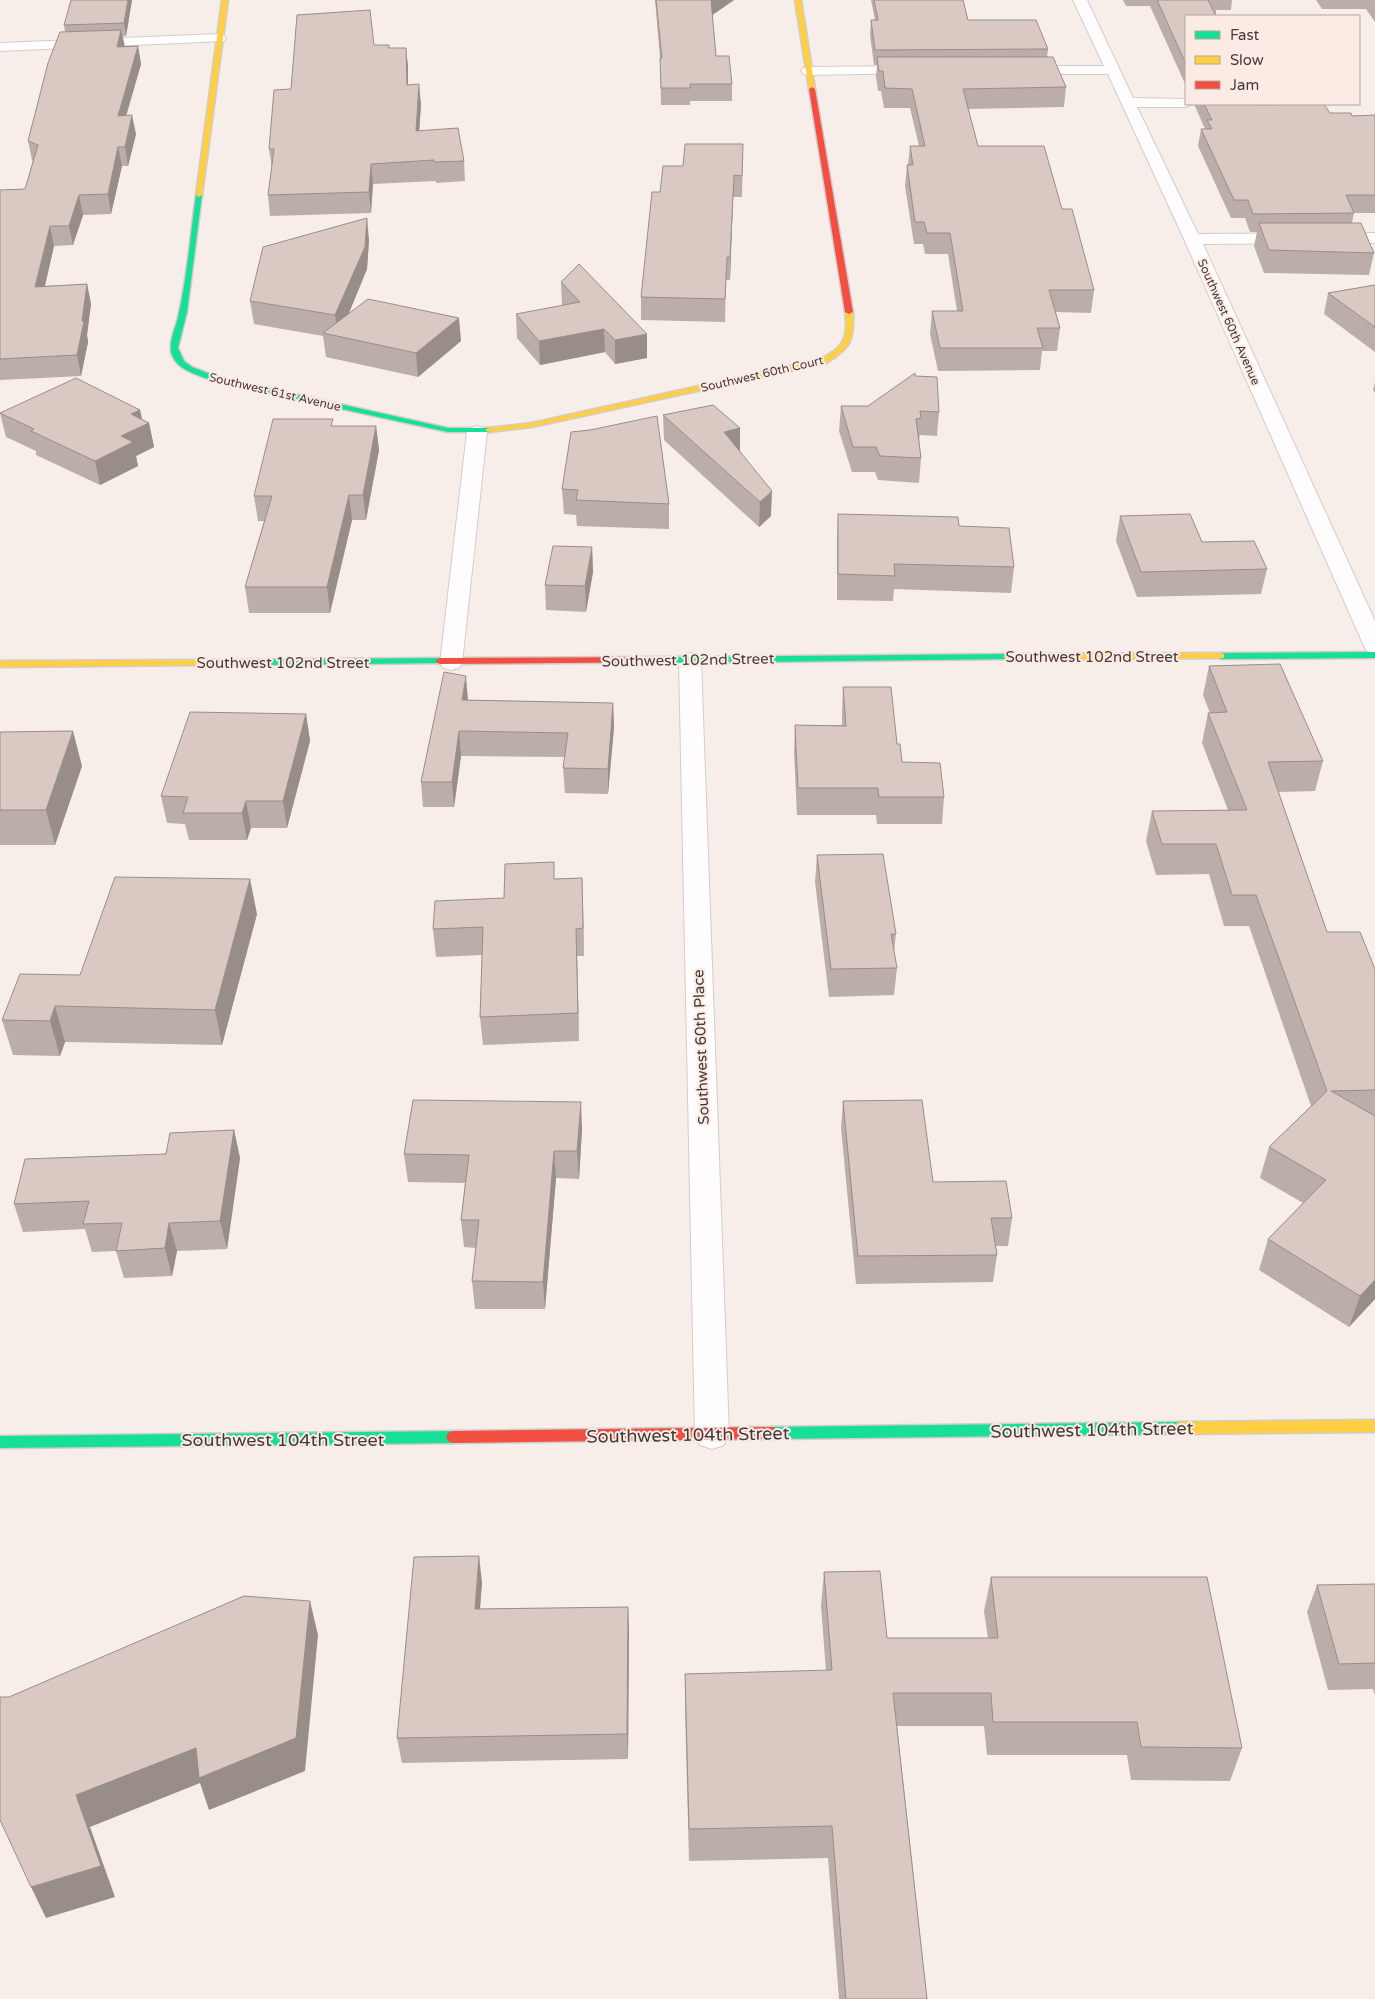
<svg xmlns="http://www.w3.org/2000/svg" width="1375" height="1999" viewBox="0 0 1375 1999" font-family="'Varela Round',sans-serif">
<rect width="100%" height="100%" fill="#f7eeea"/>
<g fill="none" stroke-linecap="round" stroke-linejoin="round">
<!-- street casing -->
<g stroke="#d4ccc9" stroke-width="2">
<path id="street" d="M 1073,0 L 1087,0 L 1133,98 L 1186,99 L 1186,104 L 1193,104 L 1186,107 L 1137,107 L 1198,234 L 1375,233 L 1375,243 L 1203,244 L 1375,621 L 1375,653 L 1367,651 L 1364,646 L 1184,239 L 1108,74 L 1022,74 L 1017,73 L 1015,70 L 1017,67 L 1022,66 L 1104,66 Z
M 219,34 L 224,35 L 226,38 L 224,41 L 0,51 L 0,43 Z
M 914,66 L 919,67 L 921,70 L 919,73 L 808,75 L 803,74 L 801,71 L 803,68 L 808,67 Z
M 477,426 L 484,428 L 487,432 L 462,663 L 459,668 L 451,670 L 443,668 L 440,663 L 467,432 L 470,428 Z
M 690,653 L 698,655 L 701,660 L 729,1435 L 724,1445 L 712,1449 L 700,1445 L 695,1435 L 679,660 L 682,655 Z"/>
</g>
<!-- fast casing -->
<g stroke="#d4ccc9" stroke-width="3">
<path id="fast" d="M 199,193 L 202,195 L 187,312 L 178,348 L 184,361 L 192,367 L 218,377 L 448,428 L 489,428 L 493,430 L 492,432 L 448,432 L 213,381 C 199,375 178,371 172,355 C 168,345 174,331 177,321 C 187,281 190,237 196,195 Z
M 1375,652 L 1375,658 L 1221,659 L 1216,656 L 1221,653 Z
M 1008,654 L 1013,657 L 1011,659 L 667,663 L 662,660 L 667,657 Z
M 440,658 L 445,661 L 443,663 L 198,666 L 193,663 L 198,660 Z
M 1180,1422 L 1185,1424 L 1187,1428 L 1185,1432 L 1180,1434 L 772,1439 L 767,1437 L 765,1433 L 767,1429 L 772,1427 Z
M 453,1431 L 458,1433 L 460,1437 L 458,1441 L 453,1443 L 0,1448 L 0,1436 Z"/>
</g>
<!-- slow casing -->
<g stroke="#d4ccc9" stroke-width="3">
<path id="slow" d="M 222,0 L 228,0 L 202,195 L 199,197 L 196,195 Z
M 795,0 L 801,0 L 815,89 L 812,91 L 809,89 Z
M 846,310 L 853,312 C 854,341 851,348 826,363 L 532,427 L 489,432 L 485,430 L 489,428 L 532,423 L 821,359 C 835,351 846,345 846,326 C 846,321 845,315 846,310 Z
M 1221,653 L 1224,654 L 1224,658 L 1008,660 L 1003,657 L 1008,654 Z
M 198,660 L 201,661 L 201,665 L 0,667 L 0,661 Z
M 1375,1420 L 1375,1432 L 1180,1434 L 1175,1432 L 1173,1428 L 1175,1424 L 1180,1422 Z"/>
</g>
<!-- jam casing -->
<g stroke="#d4ccc9" stroke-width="3">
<path id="jam" d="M 812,87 L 815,89 L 853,312 L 849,314 L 845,312 L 809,89 Z
M 667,657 L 670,658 L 670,662 L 440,664 L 435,661 L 440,658 Z
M 772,1427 L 777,1429 L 779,1433 L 777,1437 L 772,1439 L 453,1443 L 448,1441 L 446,1437 L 448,1433 L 453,1431 Z"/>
</g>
<!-- street -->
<use href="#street" fill="#fefcfc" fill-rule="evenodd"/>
<!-- fast -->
<use href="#fast" fill="#16e098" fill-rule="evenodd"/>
<!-- slow -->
<use href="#slow" fill="#ffcf43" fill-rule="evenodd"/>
<!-- jam -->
<use href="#jam" fill="#f24e42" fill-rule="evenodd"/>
</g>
<!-- wall -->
<path fill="#bbada7" d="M 132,0 L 126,36 L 123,36 L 124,46 L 138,46 L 141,64 L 126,115 L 136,134 L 128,166 L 122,166 L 111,214 L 83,215 L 73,245 L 54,246 L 45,286 L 87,284 L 91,304 L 87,335 L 88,342 L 81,376 L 0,380 L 0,190 L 25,189 L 33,161 L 32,160 L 28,141 L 65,32 L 64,25 Z
M 655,0 L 734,0 L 712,15 L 716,56 L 732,84 L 732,101 L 690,101 L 690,105 L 661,105 L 660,58 Z
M 871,0 L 963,0 L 968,20 L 1048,49 L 1047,57 L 1066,87 L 1064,107 L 968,109 L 978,146 L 1062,209 L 1094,290 L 1091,313 L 1055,312 L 1060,328 L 1057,351 L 1042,351 L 1040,370 L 938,371 L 930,334 L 932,311 L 957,311 L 948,254 L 925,254 L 923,244 L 914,244 L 905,186 L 907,165 L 908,165 L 910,146 L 919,146 L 910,108 L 884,108 L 881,91 L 878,91 L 876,77 L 877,65 L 874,65 L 870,35 L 871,20 L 875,20 Z
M 1123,0 L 1232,0 L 1231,10 L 1216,10 L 1216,15 L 1186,16 L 1186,86 L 1150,6 L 1126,6 Z
M 1316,0 L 1375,0 L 1375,22 L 1366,9 L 1322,9 Z
M 374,45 L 389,48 L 406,48 L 408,67 L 408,85 L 421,104 L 419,131 L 464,161 L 465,181 L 436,183 L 436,181 L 373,184 L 371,213 L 270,216 L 268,195 L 272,168 L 269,149 L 291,89 Z
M 1194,104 L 1258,104 L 1259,105 L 1352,116 L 1375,115 L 1375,213 L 1354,213 L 1352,223 L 1374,253 L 1369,275 L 1264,273 L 1254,246 L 1257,232 L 1250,232 L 1245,218 L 1231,218 L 1198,146 L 1201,129 L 1205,129 Z
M 743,144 L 742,197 L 733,197 L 730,280 L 726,280 L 725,322 L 641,320 L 641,297 L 660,192 L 683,166 Z
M 369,240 L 367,269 L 349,313 L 461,341 L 418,377 L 326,357 L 323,336 L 254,324 L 250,301 Z
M 561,282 L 647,358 L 615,364 L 605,352 L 540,365 L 517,338 L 516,314 L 562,306 L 562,305 Z
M 1375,285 L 1375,352 L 1324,314 L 1328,293 Z
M 915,376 L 939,412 L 937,436 L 920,435 L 919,440 L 921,458 L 919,483 L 878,480 L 875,472 L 852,472 L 839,431 L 841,406 L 868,406 Z
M 1375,382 L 1375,393 L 1373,390 Z
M 140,410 L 142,419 L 149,423 L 154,447 L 136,456 L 138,466 L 100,485 L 36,455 L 36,451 L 6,437 L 0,413 Z
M 663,415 L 740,451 L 771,516 L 759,527 L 664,440 Z
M 334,426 L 376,426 L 379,450 L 366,520 L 352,520 L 330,613 L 249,613 L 245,587 L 264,521 L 258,521 L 254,496 Z
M 571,432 L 669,504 L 669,529 L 577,526 L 576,515 L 564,514 L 562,489 Z
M 838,514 L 959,526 L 1014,567 L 1011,593 L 894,589 L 893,601 L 837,600 L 837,539 Z
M 1120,516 L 1202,542 L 1267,569 L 1261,594 L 1137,597 L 1116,541 Z
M 592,547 L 593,572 L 586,612 L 546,610 L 545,585 Z
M 1209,666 L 1323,761 L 1315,791 L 1278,792 L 1327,932 L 1375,969 L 1375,1299 L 1349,1327 L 1259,1270 L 1268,1239 L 1303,1203 L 1260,1178 L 1269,1147 L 1311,1106 L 1249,926 L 1224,926 L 1209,874 L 1156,875 L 1146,841 L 1152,811 L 1228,810 L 1202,743 L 1208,713 L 1210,713 L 1203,695 Z
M 843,687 L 897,744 L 902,762 L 944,797 L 942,824 L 877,824 L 876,815 L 797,815 L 794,752 L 795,725 L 842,725 L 842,713 Z
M 468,700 L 613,703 L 614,727 L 608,794 L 565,793 L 563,768 L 565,757 L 461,756 L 454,807 L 423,807 L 421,782 Z
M 306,714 L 310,741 L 287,828 L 251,828 L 247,840 L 189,840 L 185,824 L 167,823 L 161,796 Z
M 0,732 L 82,766 L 55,845 L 0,845 Z
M 817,855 L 896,934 L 894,952 L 897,968 L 894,995 L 829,997 L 815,882 Z
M 582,878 L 584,956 L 577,956 L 579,1041 L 483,1045 L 480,1017 L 482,955 L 436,957 L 433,929 L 504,898 L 555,879 Z
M 257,914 L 222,1045 L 65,1042 L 60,1056 L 13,1055 L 2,1020 L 80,975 Z
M 843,1101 L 933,1182 L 1012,1218 L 1008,1246 L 996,1246 L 997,1255 L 993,1282 L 856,1284 L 841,1128 Z
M 582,1129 L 579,1179 L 556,1178 L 545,1309 L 475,1309 L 472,1281 L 476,1248 L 464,1247 L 461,1220 L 465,1183 L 408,1182 L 404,1154 Z
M 234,1130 L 240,1158 L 227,1249 L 177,1251 L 172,1276 L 124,1278 L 116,1251 L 92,1252 L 85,1229 L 23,1232 L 14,1204 Z
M 824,1572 L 887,1638 L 988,1638 L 984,1611 L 991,1577 L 1242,1748 L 1230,1781 L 1131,1780 L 1127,1755 L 987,1755 L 984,1726 L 897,1726 L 927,1999 L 839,1999 L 828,1858 L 689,1861 L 685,1707 L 685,1674 L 826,1671 L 821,1606 Z
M 482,1582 L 480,1609 L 628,1607 L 629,1633 L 628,1759 L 402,1763 L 397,1738 Z
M 1375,1584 L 1375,1695 L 1373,1689 L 1328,1690 L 1307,1612 L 1317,1585 Z"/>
<!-- shaded-wall -->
<path fill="#998d88" d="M 128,0 L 132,0 L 126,36 L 124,23 Z
M 711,0 L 734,0 L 711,16 Z
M 121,30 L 125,47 L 117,47 Z
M 138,46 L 141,64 L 121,134 L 118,116 Z
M 406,48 L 408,67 L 408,104 L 407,85 Z
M 419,84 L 421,104 L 418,151 L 416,131 Z
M 132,115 L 136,134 L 128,166 L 125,147 Z
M 118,147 L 122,166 L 111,214 L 108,194 Z
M 371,164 L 373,184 L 371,213 L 369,192 Z
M 734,175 L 733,197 L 730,280 L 730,257 Z
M 79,195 L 83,215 L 73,245 L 69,226 Z
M 367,218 L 369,240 L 367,269 L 339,337 L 338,336 L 335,315 Z
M 50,226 L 54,246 L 40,307 L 35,287 Z
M 87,284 L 91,304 L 87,335 L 88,342 L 81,376 L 77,355 Z
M 459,318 L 461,341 L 418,377 L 416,353 Z
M 604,329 L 605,352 L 540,365 L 539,341 Z
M 647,334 L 647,358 L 615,364 L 615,340 Z
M 140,410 L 143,426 L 149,423 L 154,447 L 136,456 L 138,466 L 100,485 L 95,461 L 121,436 L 131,414 Z
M 376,426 L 379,450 L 366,520 L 363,495 Z
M 740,428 L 740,452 L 724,432 Z
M 772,491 L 771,516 L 759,527 L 760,502 Z
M 349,495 L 352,520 L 330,613 L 327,587 Z
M 592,547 L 593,572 L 586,612 L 585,586 Z
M 466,676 L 468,700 L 462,700 Z
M 613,703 L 614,727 L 608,794 L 608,769 Z
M 306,714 L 310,741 L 287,828 L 283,801 Z
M 73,731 L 82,766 L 55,845 L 46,810 Z
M 459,731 L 461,756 L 454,807 L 452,782 Z
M 246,801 L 251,828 L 247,840 L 242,813 Z
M 582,878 L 583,905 L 584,956 L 583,928 Z
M 250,879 L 257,914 L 222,1045 L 215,1010 Z
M 576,929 L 577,956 L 579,1041 L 578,1013 Z
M 55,1006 L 65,1042 L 60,1056 L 50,1021 Z
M 581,1102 L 582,1129 L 579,1179 L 577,1151 Z
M 234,1130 L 240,1158 L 227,1249 L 220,1221 Z
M 554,1151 L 556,1178 L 545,1309 L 543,1282 Z
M 169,1223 L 177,1251 L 172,1276 L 165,1248 Z
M 1375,1280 L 1375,1299 L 1349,1327 L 1360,1296 Z
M 479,1556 L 482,1582 L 478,1635 L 475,1609 Z
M 310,1601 L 318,1635 L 305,1771 L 209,1810 L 200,1783 L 90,1827 L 115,1897 L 46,1918 L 31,1887 L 76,1795 Z
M 628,1607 L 629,1633 L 628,1759 L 627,1734 Z"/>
<!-- building -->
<path fill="#dac9c2" stroke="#998d88" d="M 71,0 L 128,0 L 124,23 L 64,25 Z
M 656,0 L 711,0 L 716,56 L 729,56 L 732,84 L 690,84 L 690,88 L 661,88 L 660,58 L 662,58 Z
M 874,0 L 963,0 L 968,20 L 1036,20 L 1048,49 L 875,50 L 871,20 L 878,20 Z
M 1157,0 L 1208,0 L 1216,16 L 1186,16 L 1186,64 Z
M 370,10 L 374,45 L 389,45 L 389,48 L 406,48 L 407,85 L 419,84 L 416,131 L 458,128 L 464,161 L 434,162 L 434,160 L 371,164 L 369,192 L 268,195 L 274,149 L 269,149 L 274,90 L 291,89 L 297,15 Z
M 121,30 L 117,47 L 138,46 L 118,116 L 132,115 L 125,147 L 118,147 L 108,194 L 79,195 L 69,226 L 50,226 L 35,287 L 87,284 L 82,321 L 84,321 L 77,355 L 0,359 L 0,190 L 25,189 L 38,145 L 28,141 L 48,63 L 60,32 Z
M 877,57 L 1053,57 L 1066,87 L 963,89 L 978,146 L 1044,146 L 1062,209 L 1072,209 L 1094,290 L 1049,290 L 1060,328 L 1037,328 L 1043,348 L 940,348 L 932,311 L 963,311 L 950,233 L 927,233 L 924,222 L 915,222 L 907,165 L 913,165 L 910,146 L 925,146 L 912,89 L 885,88 L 883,71 L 879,71 Z
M 1204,104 L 1258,104 L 1259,105 L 1324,104 L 1330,113 L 1351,113 L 1352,116 L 1375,115 L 1375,195 L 1346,195 L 1354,213 L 1253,214 L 1248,200 L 1234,200 L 1201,129 L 1212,129 L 1207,120 L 1212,120 Z
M 685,144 L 743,144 L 742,176 L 734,175 L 730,257 L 727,257 L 725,299 L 641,297 L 652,192 L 660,192 L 663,166 L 683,166 Z
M 367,218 L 365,247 L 335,315 L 250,301 L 263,247 Z
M 1259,223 L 1361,223 L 1374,253 L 1269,250 Z
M 579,264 L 647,334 L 615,340 L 604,329 L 539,341 L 516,314 L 580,302 L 561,282 Z
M 1375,285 L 1375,327 L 1328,293 Z
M 368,299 L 459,318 L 416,353 L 323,333 Z
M 915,373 L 915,376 L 937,377 L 939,412 L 920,411 L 921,418 L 916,419 L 921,458 L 880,456 L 876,447 L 853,447 L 841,406 L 868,406 Z
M 76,378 L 140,410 L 131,414 L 149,423 L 121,436 L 133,442 L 95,461 L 31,431 L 34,429 L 0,413 Z
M 713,405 L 740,428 L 724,432 L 772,491 L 760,502 L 663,415 Z
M 657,416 L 669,504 L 576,500 L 578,490 L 562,489 L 571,432 L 590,430 Z
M 273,419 L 333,419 L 331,426 L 376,426 L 363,495 L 349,495 L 327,587 L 245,587 L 272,496 L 254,496 Z
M 838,514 L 958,517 L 959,526 L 1009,528 L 1014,567 L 894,564 L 895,576 L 838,574 Z
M 1190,514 L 1202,542 L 1254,541 L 1267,569 L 1141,572 L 1120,516 Z
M 553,546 L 592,547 L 585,586 L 545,585 Z
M 1280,664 L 1323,761 L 1268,762 L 1327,932 L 1360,932 L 1375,969 L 1375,1090 L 1331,1091 L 1375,1116 L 1375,1280 L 1360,1296 L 1268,1239 L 1326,1180 L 1269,1147 L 1327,1091 L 1256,895 L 1232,895 L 1216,844 L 1162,844 L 1152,811 L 1247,810 L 1208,713 L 1227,712 L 1209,666 Z
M 444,672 L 466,676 L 462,700 L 613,703 L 608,769 L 563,768 L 568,733 L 459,731 L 452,782 L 421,782 Z
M 843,687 L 891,687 L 897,744 L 900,744 L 902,762 L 940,763 L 944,797 L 879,797 L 878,788 L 798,788 L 795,725 L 846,726 Z
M 190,712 L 306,714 L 283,801 L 246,801 L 242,813 L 183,813 L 188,797 L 161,796 Z
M 73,731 L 46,810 L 0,810 L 0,732 Z
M 883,854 L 896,934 L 891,934 L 897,968 L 831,969 L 817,855 Z
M 554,862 L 554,879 L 582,878 L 583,928 L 576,929 L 578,1013 L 480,1017 L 483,927 L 433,929 L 435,901 L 504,898 L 505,864 Z
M 115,877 L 250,879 L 215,1010 L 55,1006 L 50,1021 L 2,1020 L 20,974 L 80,975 Z
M 413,1100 L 581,1102 L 577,1151 L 554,1151 L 543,1282 L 472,1281 L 479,1220 L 461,1220 L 469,1155 L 404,1154 Z
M 922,1100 L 933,1182 L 1006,1181 L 1012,1218 L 991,1218 L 997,1255 L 858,1256 L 843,1101 Z
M 234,1130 L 220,1221 L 169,1223 L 165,1248 L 116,1251 L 122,1223 L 83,1224 L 89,1201 L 14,1204 L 25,1159 L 166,1154 L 170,1133 Z
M 479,1556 L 475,1609 L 628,1607 L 627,1734 L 397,1738 L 414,1557 Z
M 880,1571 L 887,1638 L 998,1638 L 991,1577 L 1207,1577 L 1242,1748 L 1141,1747 L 1137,1722 L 993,1722 L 991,1693 L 893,1693 L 927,1999 L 846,1999 L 832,1826 L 689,1829 L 685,1674 L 832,1670 L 824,1572 Z
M 1375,1584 L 1375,1663 L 1339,1664 L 1317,1585 Z
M 244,1596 L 310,1601 L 296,1738 L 199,1778 L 196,1748 L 76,1795 L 101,1866 L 31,1887 L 0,1820 L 0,1697 L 9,1697 Z"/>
<g text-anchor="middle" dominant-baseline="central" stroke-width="4" stroke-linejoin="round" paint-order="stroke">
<!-- far-street labels -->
<g font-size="12" fill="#433b38" stroke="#fcebe5">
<text transform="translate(1229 322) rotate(66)">Southwest 60th Avenue</text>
<text transform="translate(762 374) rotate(-13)">Southwest 60th Court</text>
<text transform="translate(275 392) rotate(13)">Southwest 61st Avenue</text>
</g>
<!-- street labels -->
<g font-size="15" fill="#433b38" stroke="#fcebe5">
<text x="1092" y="657">Southwest 102nd Street</text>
<text transform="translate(688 660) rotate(-1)">Southwest 102nd Street</text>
<text x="283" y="663">Southwest 102nd Street</text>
<text transform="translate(701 1047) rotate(-92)">Southwest 60th Place</text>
</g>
<!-- near-street labels -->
<g font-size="18" fill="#433b38" stroke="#fcebe5">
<text transform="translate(1092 1430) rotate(-1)">Southwest 104th Street</text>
<text transform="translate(688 1435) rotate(-1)">Southwest 104th Street</text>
<text x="283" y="1440">Southwest 104th Street</text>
</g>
</g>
<!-- legend -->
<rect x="1185" y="15" width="175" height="90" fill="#fcebe5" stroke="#b2a5a0"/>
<rect x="1195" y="31" width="25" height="8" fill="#16e098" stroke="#b2a5a0"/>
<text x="1230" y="40" font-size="15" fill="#433b38">Fast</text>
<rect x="1195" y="56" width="25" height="8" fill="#ffcf43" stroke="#b2a5a0"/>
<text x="1230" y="65" font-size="15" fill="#433b38">Slow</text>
<rect x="1195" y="81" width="25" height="8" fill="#f24e42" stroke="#b2a5a0"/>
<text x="1230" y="90" font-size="15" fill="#433b38">Jam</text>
</svg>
